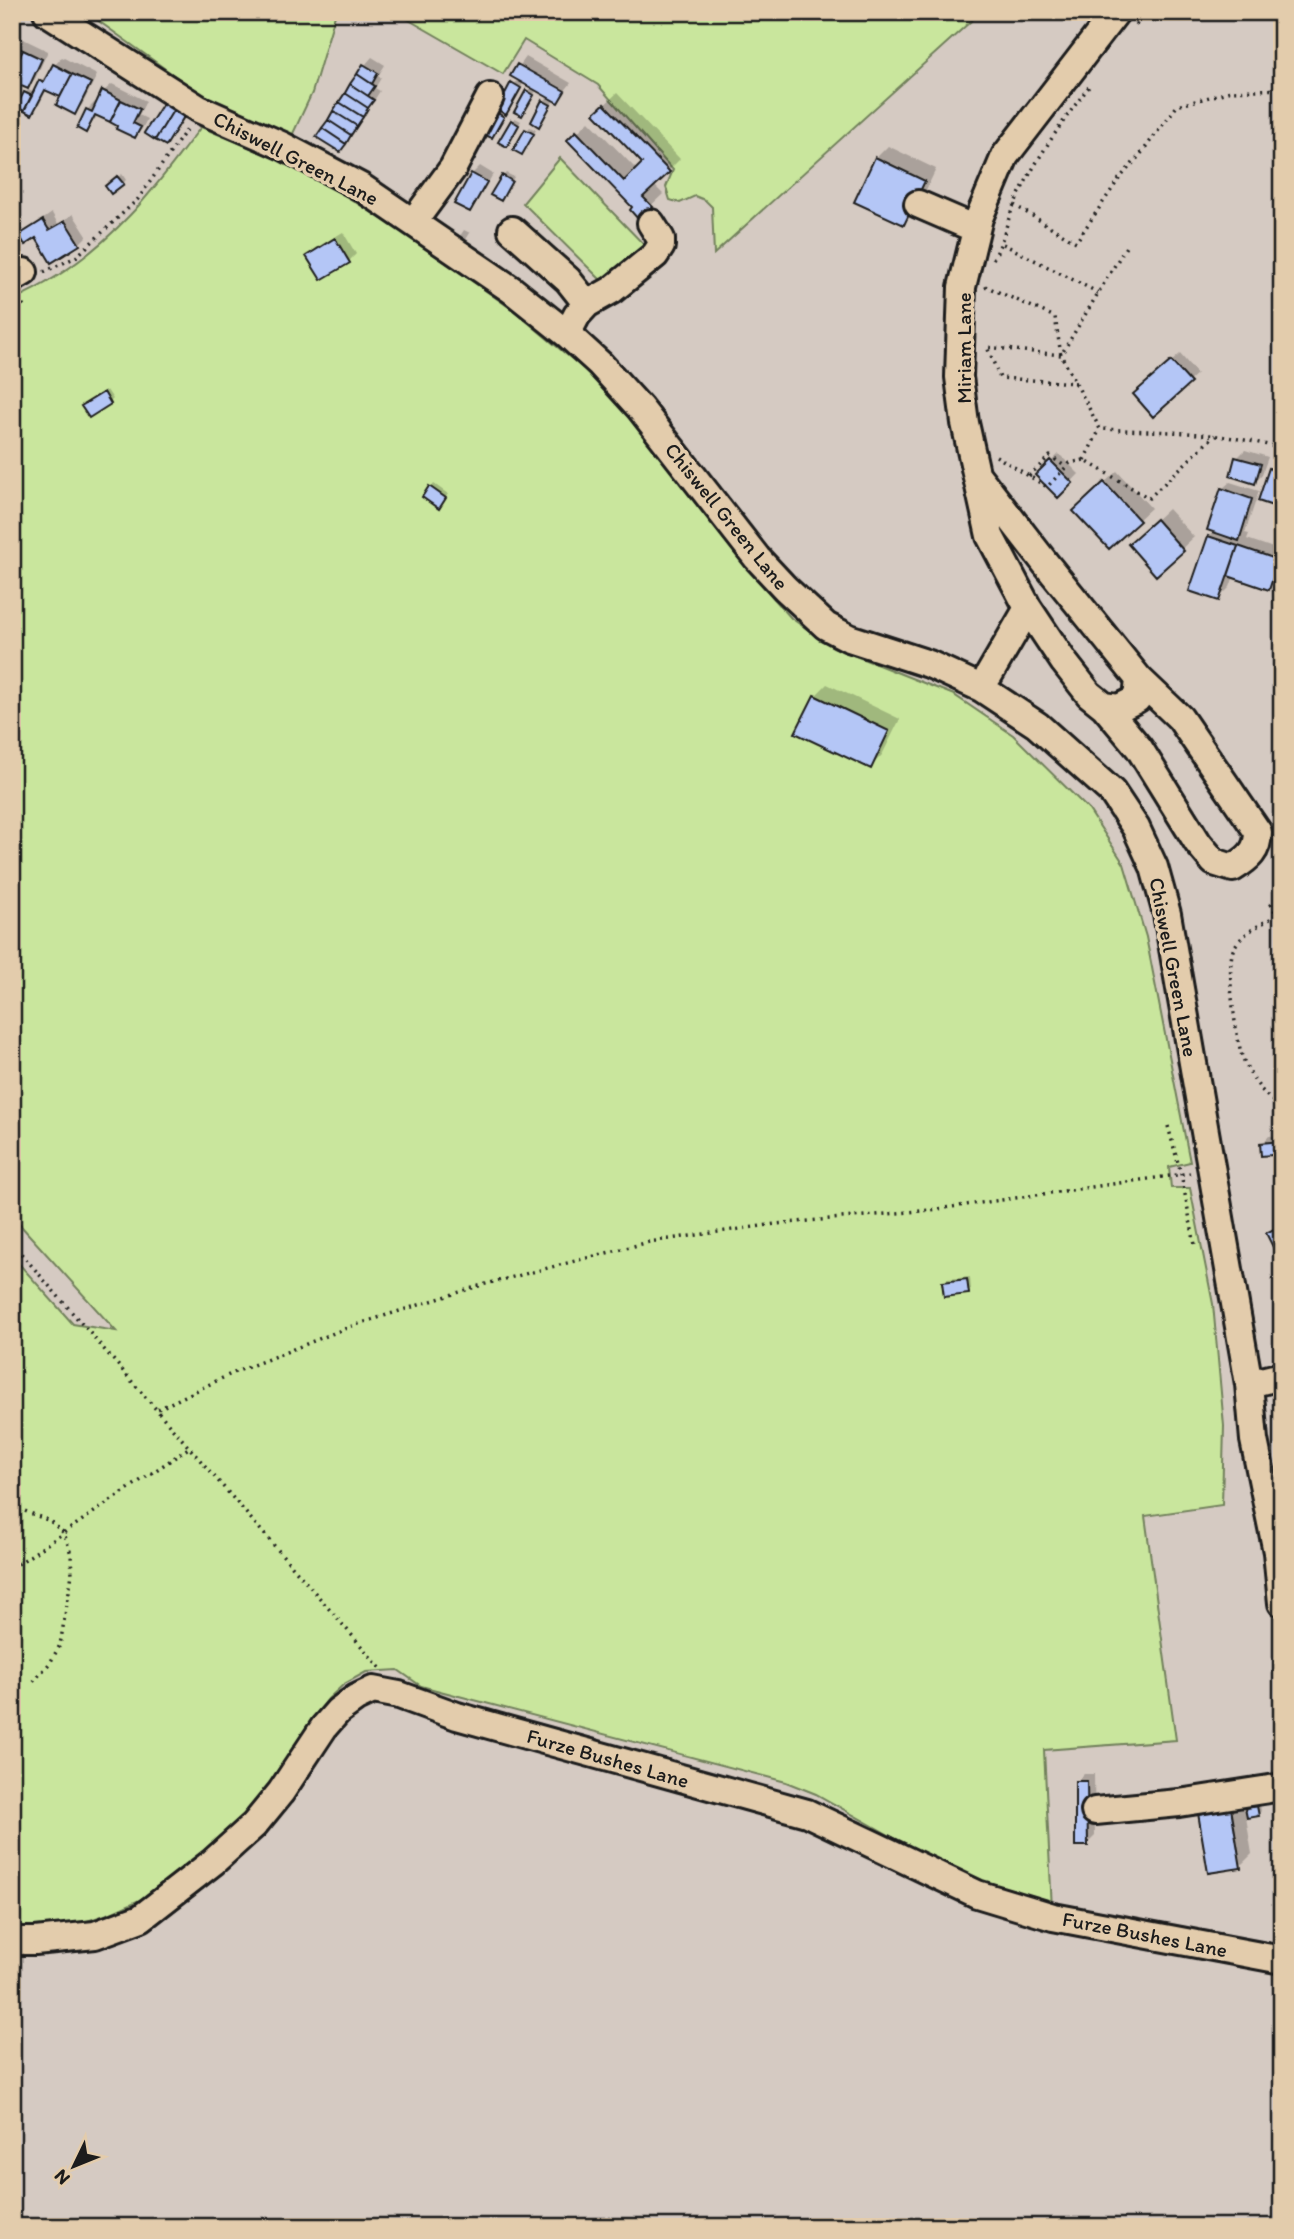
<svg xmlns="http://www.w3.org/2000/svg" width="1294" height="2239" viewBox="0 0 1294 2239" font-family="Itim,sans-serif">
<rect width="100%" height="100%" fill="#d5cac2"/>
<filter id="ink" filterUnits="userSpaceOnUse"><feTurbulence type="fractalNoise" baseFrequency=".0143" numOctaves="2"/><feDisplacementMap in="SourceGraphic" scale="14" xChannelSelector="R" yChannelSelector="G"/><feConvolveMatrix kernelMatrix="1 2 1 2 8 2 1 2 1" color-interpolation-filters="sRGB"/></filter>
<g filter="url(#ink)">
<!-- green -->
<path fill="#c9e69d" stroke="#72815c" stroke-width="2" d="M 86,12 L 336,12 L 312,93 L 290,140 L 196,91 Z
M 395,12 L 981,12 L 714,254 L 712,207 L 705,200 L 695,196 L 680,203 L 670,200 L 666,187 L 673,170 L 598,85 L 524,40 L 503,74 Z
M 201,127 L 308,172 L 404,233 L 513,310 L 585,370 L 627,416 L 740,560 L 791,618 L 833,647 L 954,695 L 1013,735 L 1089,810 L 1124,864 L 1146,937 L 1190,1162 L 1169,1167 L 1171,1188 L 1190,1188 L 1213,1304 L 1224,1426 L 1222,1505 L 1145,1516 L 1176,1740 L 1044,1750 L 1052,1909 L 937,1862 L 816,1794 L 786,1782 L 421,1686 L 398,1670 L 366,1672 L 344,1684 L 328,1699 L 309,1723 L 260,1801 L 228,1836 L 157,1892 L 111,1913 L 75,1925 L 12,1929 L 12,1256 L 73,1324 L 116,1331 L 12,1216 L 12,300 C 56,281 97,250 130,215 C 156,188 178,156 201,127 Z
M 560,158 L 648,249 L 608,287 L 523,203 Z"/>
<!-- shadow -->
<path fill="#0003" d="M 13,34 L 48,51 L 35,79 L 27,87 L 12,71 Z
M 62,57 L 97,75 L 82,105 L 74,113 L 62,96 L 47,89 L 39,105 L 32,113 L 25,93 L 28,90 L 35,93 L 41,81 Z
M 372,57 L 385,65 L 378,76 L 381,78 L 375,88 L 380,91 L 348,142 L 340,150 L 319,136 L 365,65 Z
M 526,57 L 571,83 L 557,101 L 554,100 L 539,125 L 544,101 L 549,96 L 537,89 L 525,111 L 528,92 L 532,87 L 524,82 L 495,133 L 497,113 L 518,79 L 513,75 Z
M 112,84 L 146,101 L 139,115 L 147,119 L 142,129 L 135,136 L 98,115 L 86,131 L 87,110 L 95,102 L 98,104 L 104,91 Z
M 617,93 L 680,159 L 654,185 L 663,194 L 639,217 L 635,207 L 570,140 L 589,121 L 637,170 L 644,163 L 596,113 Z
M 173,95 L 192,107 L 173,136 L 166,144 L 147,133 Z
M 515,118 L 521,121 L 510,141 L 512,121 Z
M 530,127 L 536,130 L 525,150 L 527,130 Z
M 888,146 L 936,169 L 916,211 L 904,223 L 876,158 Z
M 480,166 L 493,174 L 477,202 L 470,210 L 472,174 Z
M 506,173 L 514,177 L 504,195 L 503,176 Z
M 122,174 L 126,180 L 123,183 L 111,183 Z
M 52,213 L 58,224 L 73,214 L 87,236 L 79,244 L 37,236 L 23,238 L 12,247 L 12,219 L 22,234 Z
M 464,230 L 470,233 L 462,246 L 456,242 Z
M 343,232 L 356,254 L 349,261 L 309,256 L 316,248 Z
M 1180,354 L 1197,374 L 1153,414 L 1143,387 Z
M 107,390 L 113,399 L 110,402 L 87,403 Z
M 1245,450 L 1268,457 L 1262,474 L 1255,482 L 1237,458 Z
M 1059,454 L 1079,474 L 1058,496 L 1037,475 Z
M 1278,462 L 1282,463 L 1282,507 L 1270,469 Z
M 1117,471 L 1151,508 L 1109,547 L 1087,499 Z
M 1230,482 L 1259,491 L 1245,533 L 1249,534 L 1247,539 L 1282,551 L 1282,565 L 1277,580 L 1269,588 L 1234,576 L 1230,587 L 1218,599 L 1209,537 L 1215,531 L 1222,489 Z
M 434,484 L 448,494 L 442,503 L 431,488 Z
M 1168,509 L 1194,537 L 1156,573 L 1142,533 Z
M 827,684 L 900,719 L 882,755 L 870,767 L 815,696 Z
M 1282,1135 L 1282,1152 L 1262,1144 L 1269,1136 Z
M 1282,1223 L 1282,1261 L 1268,1234 Z
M 970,1277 L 971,1289 L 968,1292 L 944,1283 L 947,1279 Z
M 1084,1774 L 1094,1774 L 1095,1836 L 1087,1844 L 1076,1782 Z
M 1241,1791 L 1245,1810 L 1250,1805 L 1260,1803 L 1261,1811 L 1258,1815 L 1246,1817 L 1252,1854 L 1240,1866 L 1199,1808 Z"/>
<!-- building -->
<path fill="#b4c6f6" stroke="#1c1c1c" stroke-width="2" d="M 12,45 L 23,50 L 12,72 Z
M 23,50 L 42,59 L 28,89 L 12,82 L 12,72 Z
M 53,64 L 72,74 L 60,97 L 45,90 L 32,115 L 24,111 L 39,80 L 43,83 Z
M 363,64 L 378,73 L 372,84 L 357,74 Z
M 517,64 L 565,91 L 558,103 L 510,76 Z
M 72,74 L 91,83 L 75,115 L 56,105 Z
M 357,74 L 375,86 L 368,96 L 350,84 Z
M 511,82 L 521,88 L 506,115 L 497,109 Z
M 350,84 L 374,100 L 368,108 L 345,93 Z
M 102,90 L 121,100 L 110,122 L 95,115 L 86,133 L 77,128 L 86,109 L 92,112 Z
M 526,90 L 534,95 L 522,116 L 514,112 Z
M 24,92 L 32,96 L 24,111 L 16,107 Z
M 345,93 L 368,108 L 363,117 L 339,102 Z
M 121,100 L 140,109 L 133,123 L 141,127 L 135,138 L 116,129 L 117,126 L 110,122 Z
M 542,100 L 551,105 L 539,127 L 531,122 Z
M 164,102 L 174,109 L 155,140 L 144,133 Z
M 339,102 L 363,117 L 357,126 L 333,111 Z
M 604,104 L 670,172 L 643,197 L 653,207 L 639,220 L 630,210 L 632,207 L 567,140 L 576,131 L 624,181 L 642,163 L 594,113 Z
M 174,109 L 185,115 L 166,146 L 155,140 Z
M 333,111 L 357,126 L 351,135 L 328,120 Z
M 496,112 L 504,117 L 492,138 L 483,134 Z
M 328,120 L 351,135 L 346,144 L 322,128 Z
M 511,120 L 519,125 L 507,147 L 498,142 Z
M 322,128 L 346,144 L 340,152 L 316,137 Z
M 525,129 L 534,134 L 522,155 L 513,150 Z
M 875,157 L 925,181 L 904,225 L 854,202 Z
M 471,173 L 487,182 L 470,212 L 454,204 Z
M 502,175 L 512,181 L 501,201 L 490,195 Z
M 117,176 L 124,184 L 111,194 L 105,186 Z
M 43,220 L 49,230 L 65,221 L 80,245 L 51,263 L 36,238 L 25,245 L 19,235 Z
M 335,238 L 350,263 L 321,280 L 306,256 Z
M 1171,361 L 1191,383 L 1153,417 L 1133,394 Z
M 104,392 L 111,404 L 89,418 L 81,406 Z
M 1235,457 L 1261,464 L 1255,484 L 1230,476 Z
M 1050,460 L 1073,483 L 1058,498 L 1035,475 Z
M 1269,468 L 1282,472 L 1282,509 L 1258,501 Z
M 1104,482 L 1140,521 L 1109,549 L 1073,511 Z
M 429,486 L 446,498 L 439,509 L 422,497 Z
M 1221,488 L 1252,499 L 1239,541 L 1207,530 Z
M 1156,519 L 1184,551 L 1156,576 L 1128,544 Z
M 1208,536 L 1238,546 L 1219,601 L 1189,591 Z
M 1238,546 L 1279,560 L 1269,590 L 1228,576 Z
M 814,695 L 889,731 L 871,769 L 795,733 Z
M 1282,1141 L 1282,1154 L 1261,1156 L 1260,1143 Z
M 1278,1227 L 1282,1235 L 1282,1265 L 1266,1233 Z
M 967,1279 L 969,1294 L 944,1297 L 942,1282 Z
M 1075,1781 L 1087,1781 L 1088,1846 L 1075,1846 Z
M 1230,1802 L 1241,1868 L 1208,1873 L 1197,1807 Z
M 1257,1806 L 1259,1816 L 1247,1818 L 1245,1808 Z"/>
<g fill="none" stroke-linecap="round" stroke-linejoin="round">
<!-- minor casing -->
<g stroke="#1c1c1c" stroke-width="32">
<path id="minor" d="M 47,12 L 199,109 L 283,146 L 361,187 L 512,290 L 567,334 L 600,364 L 640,408 L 757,558 L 785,588 L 826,626 L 849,638 L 929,664 L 981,688 L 1037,725 L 1112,792 L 1136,828 L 1154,867 L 1167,914 L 1249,1384 L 1254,1440 L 1277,1552 L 1282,1603
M 918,204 L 976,229
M 414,221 L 453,168 L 490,97
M 512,230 L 568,280 L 587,304
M 12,279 L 24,272
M 567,334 L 577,315 L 587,304 L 612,290 L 655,255 L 661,246 L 661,239 L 651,223
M 977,475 L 1046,564 L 1139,679 L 1137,699 L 1119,708 L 1104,706 L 1089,694 L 1064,662 L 1028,608 L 990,536 L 965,423 L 959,377 L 962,287 L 979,218 L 1005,156 L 1116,12
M 989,675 L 1028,608
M 1104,706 L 1139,748 L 1198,843 L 1214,862 L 1233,868 C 1249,858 1258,851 1258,832 L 1180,718 L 1139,679
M 1249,1384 L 1282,1376
M 1095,1811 L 1179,1803 L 1282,1787
M 12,1941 L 35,1941 L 95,1935 L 141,1918 L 213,1862 L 254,1825 L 281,1792 L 324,1727 L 338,1711 L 356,1698 L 373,1690 L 399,1695 L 457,1716 L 807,1813 L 977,1894 L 1053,1917 L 1282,1960"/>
</g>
<!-- path -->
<path stroke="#1c1c1c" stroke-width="3.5" stroke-dasharray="2 5" stroke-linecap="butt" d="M 1136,25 L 1145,12
M 1014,205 L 1076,242 L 1119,179 L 1140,155 L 1177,106 L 1231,91 L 1282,89
M 1003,244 L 1099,293
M 993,259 C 1004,241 1006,222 1015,203 C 1035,160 1062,122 1091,84
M 44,272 L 76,257 L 138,199 L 189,126
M 985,286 L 1055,317 L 1061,355 L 1100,429 C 1161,432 1223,431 1282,449
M 19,298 L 25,308
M 1076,383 L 1000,378 L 987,347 L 1061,355 L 1127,245
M 996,456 L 1047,487 L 1070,463 L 1084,460 L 1149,498 L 1215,435
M 1084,460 L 1100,429
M 1029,476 L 1050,456 L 1066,467
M 1282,894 L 1271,904 L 1277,915 C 1262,924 1243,932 1234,948 C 1225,965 1236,1037 1242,1056 C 1249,1074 1263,1098 1282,1106
M 1282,912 L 1277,915 L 1282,920
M 1168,1126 L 1181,1174 L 1195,1245
M 12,1243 L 382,1670
M 158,1409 L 233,1373 L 349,1327 L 482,1285 L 649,1242 L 775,1224 L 931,1210 L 1190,1173
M 12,1506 L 50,1521 L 64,1533 L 71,1554 L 72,1574 L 60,1645 L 50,1663 L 33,1682
M 12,1568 L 190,1447"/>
<!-- minor -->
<use href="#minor" stroke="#e3ccac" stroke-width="26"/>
</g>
</g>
<g text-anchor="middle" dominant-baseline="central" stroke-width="7" stroke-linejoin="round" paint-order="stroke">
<!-- street labels -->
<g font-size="21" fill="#1c1c1c" stroke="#e3ccac">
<text transform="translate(296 158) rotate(27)">Chiswell Green Lane</text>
<text transform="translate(963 348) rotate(-90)">Miriam Lane</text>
<text transform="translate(727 516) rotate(51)">Chiswell Green Lane</text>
<text transform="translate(1174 967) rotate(79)">Chiswell Green Lane</text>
<text transform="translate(608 1758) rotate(16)">Furze Bushes Lane</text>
<text transform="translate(1145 1934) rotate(11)">Furze Bushes Lane</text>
</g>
</g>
<!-- margin -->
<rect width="1294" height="2239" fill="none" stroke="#e3ccac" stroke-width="42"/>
<rect x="21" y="21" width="1252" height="2197" fill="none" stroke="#1c1c1c" stroke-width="2.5" filter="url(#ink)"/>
<!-- north arrow -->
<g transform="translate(74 2166) rotate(227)" stroke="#e3ccac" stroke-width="5" paint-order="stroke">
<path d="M0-5L12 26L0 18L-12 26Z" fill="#1c1c1c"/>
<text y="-10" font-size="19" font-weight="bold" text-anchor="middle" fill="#1c1c1c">N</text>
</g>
</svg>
